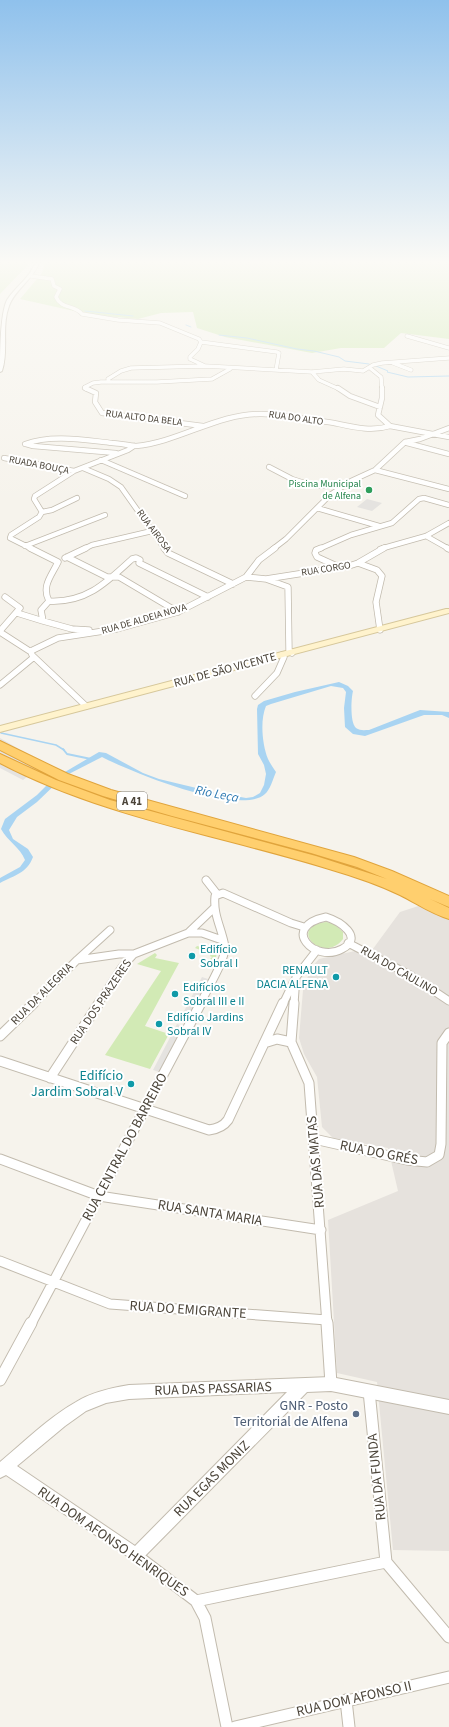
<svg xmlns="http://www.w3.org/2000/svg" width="449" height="1727" viewBox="0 0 449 1727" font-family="'Source Sans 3',sans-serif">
<rect width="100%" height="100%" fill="#f6f3ec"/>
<!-- industrial -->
<path fill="#e6e2dd" d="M 449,896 L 449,1551 L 393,1550 L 377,1382 L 337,1373 L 328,1220 L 398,1191 L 388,1148 L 333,1138 L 322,1127 L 317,1077 L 304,1054 L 299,1038 L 303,990 L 311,968 L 319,959 L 355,951 L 367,957 L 400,912 Z"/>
<!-- green -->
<path fill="#d2eab5" d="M 0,263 L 27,263 L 28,265 L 0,294 Z
M 45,263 L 449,263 L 449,339 L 401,333 L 384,348 L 341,348 L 312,353 L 225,337 L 197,328 L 193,312 L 161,313 L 138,319 L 92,315 L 20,299 L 42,273 Z
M 326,922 L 333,923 L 343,932 L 343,939 C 323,965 286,927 326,922 Z
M 197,946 L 217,951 L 216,958 L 211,968 L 205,966 L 209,962 L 208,961 L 209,959 L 210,959 L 212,957 L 210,956 L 211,954 L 195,948 Z
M 155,953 L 157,955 L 155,958 L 179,963 L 145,1026 L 169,1034 L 150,1069 L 105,1055 L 161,971 L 137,964 Z"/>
<!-- parking -->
<path fill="#e5e3e0" d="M 367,499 L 382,503 L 372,511 L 357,507 Z
M 0,738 L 31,756 L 45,763 L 23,780 L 0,768 Z
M 202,977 L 208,979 L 188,1017 L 182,1015 Z
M 177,1024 L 183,1026 L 159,1072 L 153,1070 Z"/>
<!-- water -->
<path fill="#a9d4f2" d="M 339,682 L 348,686 L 353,691 C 351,699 350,723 356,728 C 360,731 365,730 369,730 L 420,710 L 449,712 L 449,718 L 442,715 L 424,715 L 365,736 L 353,734 L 345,727 L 344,708 L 346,692 L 343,688 L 331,686 L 271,704 L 266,706 C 260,720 262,744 268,759 C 270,763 273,768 276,772 C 273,779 270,790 265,794 C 240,817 129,771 102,757 L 63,777 L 37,802 L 17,817 L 9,830 L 13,839 L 28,849 L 33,857 C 27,873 15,875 0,883 L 0,878 L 20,867 L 25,860 C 20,847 8,842 1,829 L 5,819 L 37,795 L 53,779 L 99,752 L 106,753 L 143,773 L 159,779 L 213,792 L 246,798 L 253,797 L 260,793 L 264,785 L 266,774 L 264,765 L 258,754 L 257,709 L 258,705 L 264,701 L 295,692 Z"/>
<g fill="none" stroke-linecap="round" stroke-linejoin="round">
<!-- stream-far2 -->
<path stroke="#a9d4f2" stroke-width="1" d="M 61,264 L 66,263
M 85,311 L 133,316
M 186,325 L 191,327
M 219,335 L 247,338 L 297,349 L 314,351 L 339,357 L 345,361 L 369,364
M 376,366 L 388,371 L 387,372 L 408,377 L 449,376"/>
<!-- stream-far1 -->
<path stroke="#a9d4f2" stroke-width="1.5" d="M 1,733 L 56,745 L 64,750"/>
<!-- stream -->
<path stroke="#a9d4f2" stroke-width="2" d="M 63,749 L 67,754 L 91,759"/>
<!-- minor-far5 casing -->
<g stroke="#c2bbae" stroke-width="4.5">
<path id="minor-far5" d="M 31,276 L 52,279 L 54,286 L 60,289 L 56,297 C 61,309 75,305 82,314 L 118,320 L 160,323 L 199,339 L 201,342 L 198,349 L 190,357 L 190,359 L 203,365
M 407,336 L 449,348
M 201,342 L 277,352 L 279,353 L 276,370
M 393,363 L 411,370
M 370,368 L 381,377 L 382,389
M 312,372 L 319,380 L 339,389
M 109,382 L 108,379 L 121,371 L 131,368 L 205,366 L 312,372 L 344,369 L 363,371 L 373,365 L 382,363 L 449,358
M 86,389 L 85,387 L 93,383 L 101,382 L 157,382 L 212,379 L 230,369"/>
</g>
<!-- minor-far4 casing -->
<g stroke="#c2bbae" stroke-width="6">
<path id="minor-far4" d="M 85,388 L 96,393 L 95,402 L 102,413 L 203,426
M 338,388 L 350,396 L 380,407
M 382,388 L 382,398 L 378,415 L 390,426 L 449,437
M 405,442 L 420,439 L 449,428
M 407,443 L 449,454
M 25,444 C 52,434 84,440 112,443 C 120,443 129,446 136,446 C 179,442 218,413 262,414 C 286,415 310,420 334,423 C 353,427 371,432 390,426
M 26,444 L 33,446 L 116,453
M 4,458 L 74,471
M 101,460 L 185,496
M 269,467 L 292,479 L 314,486 L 343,485
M 83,468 L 109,479 L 121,487 L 165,549
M 375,470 L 449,489
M 317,508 L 379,526
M 42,512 L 52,510 L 77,498
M 426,536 L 449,549
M 25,546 L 105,515
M 32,549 L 10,538 L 11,535 L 39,517 L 42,512 L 34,499 L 35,496 L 74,471 L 128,450 L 134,446
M 84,549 L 92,545 L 152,531
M 273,549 L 286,539 L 330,495 L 351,481 L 375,470 L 405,442
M 319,549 L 351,535 L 392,523 L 419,499 L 424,498 L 449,505
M 380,549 L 426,536 L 449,523"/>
</g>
<!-- minor-far3 casing -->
<g stroke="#c2bbae" stroke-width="7">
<path id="minor-far3" d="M 30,548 L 58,562
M 164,548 L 168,553 L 233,584
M 321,548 L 316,550 L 315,553 L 317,557 L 339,567
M 447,548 L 449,549
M 67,557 L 107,577 L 119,577 L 178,612
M 65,558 L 86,548
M 58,562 C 52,575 41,586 49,601 L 41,610 L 43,621 L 72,629 L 89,630
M 358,563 L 377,570 L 382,576 L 376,602 L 380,630
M 246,577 L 259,560 L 275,548
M 266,579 L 349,566 L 358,563 L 384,548
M 49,601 C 86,603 106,583 132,559 L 136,558 L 140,560 L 139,563 L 208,597
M 17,613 L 43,621
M 0,631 L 20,608 L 5,597
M 0,632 L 31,652
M 0,685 L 34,657
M 255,696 L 277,673 L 284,657 L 282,655
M 86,706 L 32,655 L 31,652 L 33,650 L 58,638 L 117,629 L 178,612 L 246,577 L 266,579 L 288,587 L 289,650 L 292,653"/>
</g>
<!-- minor-far2 casing -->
<g stroke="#c2bbae" stroke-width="9">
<path id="minor-far2" d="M 206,880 L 217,894
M 326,917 C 339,921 365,937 342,949 C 315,964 279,927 326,917 Z
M 188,933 L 214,908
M 348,943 L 410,975 L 449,1001
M 77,960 L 110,930
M 33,1004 L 77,960 L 119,954 L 134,954
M 98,1004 L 122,967 L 134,954 L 188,933 L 202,933 L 222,940
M 200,1004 C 206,992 226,959 225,947 C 222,928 213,916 215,896 L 223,893 L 291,923 L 304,927
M 283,1004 L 294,981
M 294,1004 L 296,977 L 317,950"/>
</g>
<!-- minor-far1 casing -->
<g stroke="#c2bbae" stroke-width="11">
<path id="minor-far1" d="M 294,1003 L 291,1042 L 309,1083 L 327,1324
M 0,1036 L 34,1003
M 264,1043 L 277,1039 L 291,1042
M 0,1061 L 209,1130 C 217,1129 223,1127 228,1120 L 283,1003
M 50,1078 L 99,1003
M 314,1139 L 407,1160 L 427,1162 L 439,1155 L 441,1144 L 442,1043 L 449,1033
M 0,1159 L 99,1196 L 321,1230
M 0,1261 L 110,1304 L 327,1320
M 31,1324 L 201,1003"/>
</g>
<!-- minor casing -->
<g stroke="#c2bbae" stroke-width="13">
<path id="minor" d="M 327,1323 L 331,1384
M 0,1380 L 31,1323
M 369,1391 L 386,1562
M 136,1555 L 196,1601 L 205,1618 L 227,1727
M 386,1562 L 449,1637
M 196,1601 L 386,1562
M 346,1700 L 349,1727
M 235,1727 L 449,1677"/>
</g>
<!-- tertiary casing -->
<g stroke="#c2bbae" stroke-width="2">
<path id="tertiary" d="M 35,263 L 39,263 C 33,280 15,289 9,306 C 1,327 9,350 2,371 L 0,372 C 0,355 0,314 7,300 C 16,286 30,278 35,263 Z
M 331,1377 L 449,1400 L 449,1414 L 331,1391 L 307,1392 L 141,1560 L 136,1562 L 6,1475 L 0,1478 L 0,1462 C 24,1442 48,1418 76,1402 C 92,1392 111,1388 129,1385 ZM 287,1392 L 135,1546 L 17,1466 L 65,1426 L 86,1411 L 106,1403 L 129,1399 Z"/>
</g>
<!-- secondary casing -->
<g stroke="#d6c79b" stroke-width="2">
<path id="secondary" d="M 446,609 L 449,609 L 449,613 L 0,732 L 0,726 Z"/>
</g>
<!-- motorway casing -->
<g stroke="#e0a43c" stroke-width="2">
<path id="motorway" d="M 0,741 L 68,774 L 111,790 L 354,857 L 392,871 L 449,896 L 449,907 L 430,899 L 449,908 L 449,919 C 432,914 416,903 400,895 C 377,884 353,876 329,869 C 219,835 103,817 0,763 L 0,754 L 56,780 L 110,800 L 316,856 L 387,879 L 357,867 L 311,853 L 172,816 L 103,796 L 59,780 L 0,750 Z"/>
</g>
<!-- minor-far5 -->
<use href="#minor-far5" stroke="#fff" stroke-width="3.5"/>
<!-- minor-far4 -->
<use href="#minor-far4" stroke="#fff" stroke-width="4.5"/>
<!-- minor-far3 -->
<use href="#minor-far3" stroke="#fff" stroke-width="5.5"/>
<!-- minor-far2 -->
<use href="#minor-far2" stroke="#fff" stroke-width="7"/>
<!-- minor-far1 -->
<use href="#minor-far1" stroke="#fff" stroke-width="9"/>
<!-- minor -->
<use href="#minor" stroke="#fff" stroke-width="11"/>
<!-- tertiary -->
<use href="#tertiary" fill="#fff" fill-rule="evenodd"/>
<!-- secondary -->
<use href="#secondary" fill="#fff3cd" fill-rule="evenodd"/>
<!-- motorway -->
<use href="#motorway" fill="#ffcf6e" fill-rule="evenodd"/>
</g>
<!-- sky -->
<linearGradient id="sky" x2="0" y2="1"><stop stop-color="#8fc1ec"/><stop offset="0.52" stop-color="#fbfaf6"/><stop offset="1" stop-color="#fbfaf6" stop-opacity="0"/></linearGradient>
<rect width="449" height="504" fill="url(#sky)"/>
<!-- markers -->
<circle fill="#2e9e5b" stroke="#fff" stroke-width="1.5" cx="369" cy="490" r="4"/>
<g fill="#0f9aa8" stroke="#fff" stroke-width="1.5">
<circle cx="192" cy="956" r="4"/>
<circle cx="336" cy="977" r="4"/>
<circle cx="175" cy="994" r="4"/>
<circle cx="159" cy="1024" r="4"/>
<circle cx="131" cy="1084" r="4"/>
</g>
<circle fill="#5c6f8a" stroke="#fff" stroke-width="1.5" cx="356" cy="1414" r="4"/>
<g text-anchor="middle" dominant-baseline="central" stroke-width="4" stroke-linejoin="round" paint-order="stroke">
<!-- far-street labels -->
<g font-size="10" fill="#4b4439" stroke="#fff">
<text transform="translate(144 418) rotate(7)">RUA ALTO DA BELA</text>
<text transform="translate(296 418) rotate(8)">RUA DO ALTO</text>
<text transform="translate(39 465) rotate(11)">RUADA BOUÇA</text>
<text transform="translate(154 531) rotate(53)">RUA AIROSA</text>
<text transform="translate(326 569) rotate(-9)">RUA CORGO</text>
<text transform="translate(144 619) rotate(-16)">RUA DE ALDEIA NOVA</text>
</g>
<!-- far-leisure labels -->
<g font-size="10" fill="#27864d" stroke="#fff" text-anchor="end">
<text x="361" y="484">Piscina Municipal<tspan x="361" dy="12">de Alfena</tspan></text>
</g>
<!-- shield labels -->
<rect fill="#fff" stroke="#817c74" stroke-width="1" x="117" y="792" width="30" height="18" rx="3"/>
<g font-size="11" font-weight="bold" fill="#4b4439">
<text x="132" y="801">A 41</text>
</g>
<!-- street labels -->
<g font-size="12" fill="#4b4439" stroke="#fff">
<text transform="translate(225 670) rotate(-15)">RUA DE SÃO VICENTE</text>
<text transform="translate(399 971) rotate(30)">RUA DO CAULINO</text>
<text transform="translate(42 994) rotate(-45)">RUA DA ALEGRIA</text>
<text transform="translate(101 1002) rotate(-56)">RUA DOS PRAZERES</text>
</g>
<!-- culture labels -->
<g font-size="12" fill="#0d838f" stroke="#fff" text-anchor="start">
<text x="200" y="949">Edifício<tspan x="200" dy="14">Sobral I</tspan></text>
<text x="328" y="970" text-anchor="end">RENAULT<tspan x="328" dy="14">DACIA ALFENA</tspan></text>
<text x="183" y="987">Edifícios<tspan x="183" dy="14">Sobral III e II</tspan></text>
<text x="167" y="1017">Edifício Jardins<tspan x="167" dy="14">Sobral IV</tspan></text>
</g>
<!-- water labels -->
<g font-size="13" font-style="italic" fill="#2e7ab2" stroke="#fff">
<text transform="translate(217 794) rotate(11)">Rio Leça</text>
</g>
<!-- near-culture labels -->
<g font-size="14" fill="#0d838f" stroke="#fff" text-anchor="end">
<text x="123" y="1076">Edifício<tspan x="123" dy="16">Jardim Sobral V</tspan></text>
</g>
<!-- near-street labels -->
<g font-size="14" fill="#4b4439" stroke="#fff">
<text transform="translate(125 1147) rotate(-62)">RUA CENTRAL DO BARREIRO</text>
<text transform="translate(379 1153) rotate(11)">RUA DO GRÉS</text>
<text transform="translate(316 1162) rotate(-95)">RUA DAS MATAS</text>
<text transform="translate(210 1213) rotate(9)">RUA SANTA MARIA</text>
<text transform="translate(188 1310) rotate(4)">RUA DO EMIGRANTE</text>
<text transform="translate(213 1389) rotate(-2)">RUA DAS PASSARIAS</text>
<text transform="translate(377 1477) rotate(-96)">RUA DA FUNDA</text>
<text transform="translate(212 1479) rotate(-45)">RUA EGAS MONIZ</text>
<text transform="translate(113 1542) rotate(35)">RUA DOM AFONSO HENRIQUES</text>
<text transform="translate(354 1699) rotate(-13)">RUA DOM AFONSO II</text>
</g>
<!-- near-service labels -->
<g font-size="14" fill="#4e5e75" stroke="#fff" text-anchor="end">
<text x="348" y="1406">GNR - Posto<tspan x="348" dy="16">Territorial de Alfena</tspan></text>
</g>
</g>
</svg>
